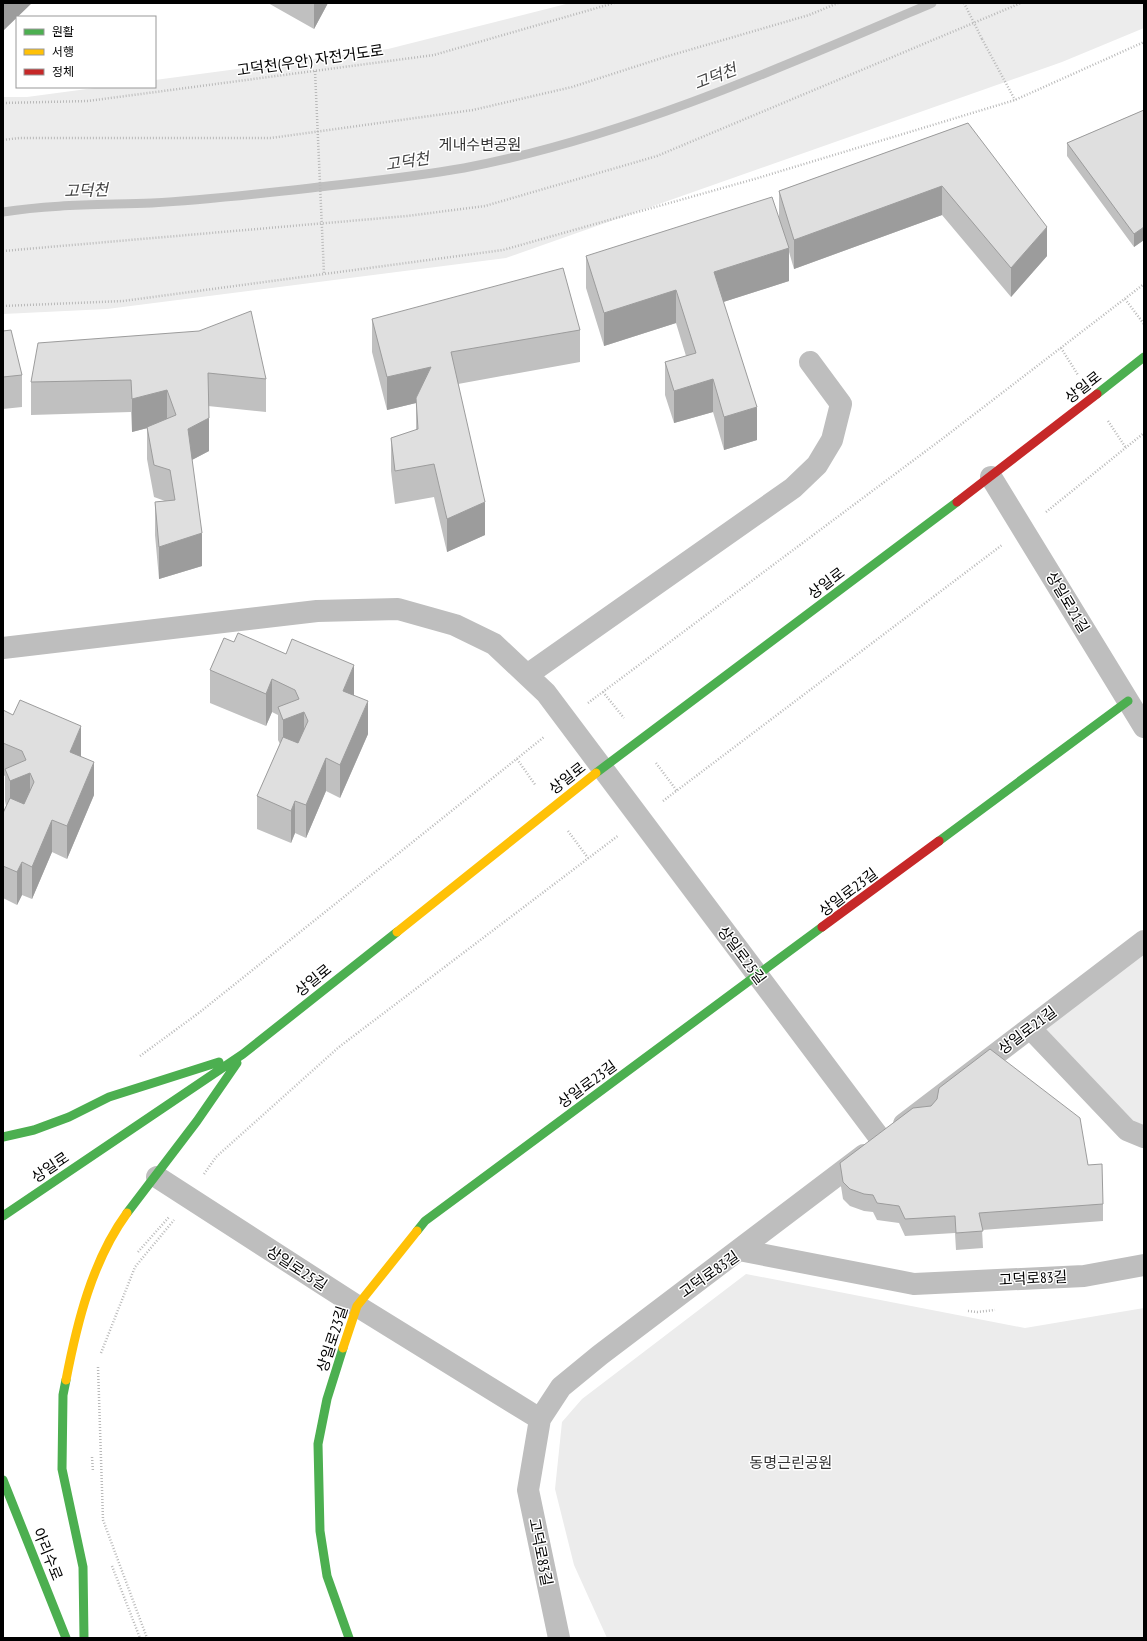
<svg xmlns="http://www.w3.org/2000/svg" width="1147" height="1641" viewBox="0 0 1147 1641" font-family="'PT Sans Narrow','Noto Sans KR',sans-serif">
<rect width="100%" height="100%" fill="#fff"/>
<!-- green -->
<path fill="#ececec" d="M 570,3 L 1144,3 L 1144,28 L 1062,62 L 506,258 L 107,309 L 3,314 L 3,97 L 27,97 L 102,87 L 155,87 L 155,80 L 388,49 Z
M 1144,946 L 1144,1133 L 1036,1029 Z
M 746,1274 L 1025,1328 L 1144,1308 L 1144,1638 L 607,1638 L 574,1565 L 555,1489 L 562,1422 L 582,1399 Z"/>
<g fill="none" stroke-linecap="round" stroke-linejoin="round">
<!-- stream -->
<path stroke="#bfbfbf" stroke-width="9" d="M 3,212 C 53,204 102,205 152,203 C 205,200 258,194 311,188 C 362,182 413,177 464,168 C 623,138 783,67 932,3"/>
<!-- path -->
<path stroke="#b9b9b9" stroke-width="2.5" stroke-dasharray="1 2" stroke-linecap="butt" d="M 982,39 L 1015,100
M 315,71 L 324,274
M 3,103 L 88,101 L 434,55 L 614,3
M 3,140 L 19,138 L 271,138 L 473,110 L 572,87 L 665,57 L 809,15 L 838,3
M 3,251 L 407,216 L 485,206 L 657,156 L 1021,3
M 1125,299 L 1144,324
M 3,306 L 123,301 L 503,250 L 758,178 L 1015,100 L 1144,42
M 1061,348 L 1078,375
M 1108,421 L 1126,448
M 1046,512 L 1144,433
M 603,692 L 624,718
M 588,703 L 942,439 L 1144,284
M 517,759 L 536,786
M 656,763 L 677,791
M 663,801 L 1002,545
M 568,831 L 588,858
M 140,1056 L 200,1012 L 544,737
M 204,1174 L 216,1157 L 339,1047 L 619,835
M 138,1252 L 169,1217
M 968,1311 L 977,1312 L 995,1310
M 101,1353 L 135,1267 L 174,1220
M 98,1367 L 103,1520 L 147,1638
M 92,1457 L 93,1472
M 112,1566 L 140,1638"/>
<!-- street -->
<path stroke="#bebebe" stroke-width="22" d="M 991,477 L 1144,727
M 3,648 L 317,611 L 398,609 L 455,625 L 494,644 L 546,693 L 882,1141
M 527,675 L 793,488 L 817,465 L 832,440 L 841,404 L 810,362
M 1030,1028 L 1127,1130 L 1144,1137
M 904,1124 L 1144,941
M 157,1177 L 357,1306 L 540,1419
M 739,1250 L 914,1284 L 1084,1276 L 1144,1265
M 559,1638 L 528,1490 L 540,1419 L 561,1387 L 600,1355 L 864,1155"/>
<!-- fast -->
<path stroke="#4caf50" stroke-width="9" d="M 1097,394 L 1144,357
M 596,773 L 957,502
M 939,841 L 1128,701
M 3,1137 L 34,1130 L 69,1117 L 109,1097 L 219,1062
M 127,1213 L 197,1121 L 237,1063
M 3,1216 L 243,1054 L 397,932
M 417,1231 L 425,1221 L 822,927
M 343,1348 L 327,1399 L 318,1444 L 320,1531 L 327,1576 L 349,1638
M 66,1380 L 63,1395 L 62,1469 L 83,1567 L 84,1638
M 3,1480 L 66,1638"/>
<!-- slow -->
<path stroke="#ffc107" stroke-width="9" d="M 397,932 L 596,773
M 343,1348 L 357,1306 L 417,1231
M 66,1380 C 77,1323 92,1261 127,1213"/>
<!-- jam -->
<path stroke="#c62828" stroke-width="9" d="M 957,502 L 1097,394
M 822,927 L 939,841"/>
<!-- path-bridge -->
<path stroke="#b9b9b9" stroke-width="2.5" stroke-dasharray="1 2" stroke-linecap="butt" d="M 964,3 L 982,39"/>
</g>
<!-- wall -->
<path fill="#c0c0c0" d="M 268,3 L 328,3 L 314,29 Z
M 1144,110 L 1144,240 L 1134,247 L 1067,156 L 1067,143 Z
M 968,123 L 1047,256 L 1011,297 L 942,215 L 794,269 L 789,252 L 789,281 L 723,302 L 757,440 L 724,450 L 713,412 L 674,423 L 665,395 L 665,362 L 686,356 L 676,323 L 604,346 L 586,288 L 586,256 L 779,218 L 779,191 Z
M 372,319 L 580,330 L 580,362 L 458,384 L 485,535 L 447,552 L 434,497 L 395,504 L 391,471 L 391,438 L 416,430 L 416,403 L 387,410 L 372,352 Z
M 3,331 L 22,375 L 22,407 L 3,409 Z
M 199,331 L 266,379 L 266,412 L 208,406 L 209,451 L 192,460 L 202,566 L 159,579 L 155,535 L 155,502 L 165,501 L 154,497 L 147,459 L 147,428 L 132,432 L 131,412 L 31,415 L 31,382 Z
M 224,638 L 354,695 L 368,734 L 340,798 L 326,791 L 306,838 L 295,833 L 291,843 L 257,829 L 257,796 L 280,744 L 278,740 L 278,715 L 272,712 L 266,726 L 210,703 L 210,670 Z
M 3,710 L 81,756 L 94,795 L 67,859 L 52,852 L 32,899 L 22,895 L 17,905 L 3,898 L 3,813 L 6,806 L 5,801 L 5,776 L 3,775 Z
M 840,1163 L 1088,1165 L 1103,1204 L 1103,1221 L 982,1230 L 983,1248 L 956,1250 L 955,1233 L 905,1236 L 899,1223 L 877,1220 L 873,1212 L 864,1211 L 850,1206 L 843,1199 L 840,1180 Z"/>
<!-- shaded-wall -->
<path fill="#9c9c9c" d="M 3,3 L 32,3 L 3,31 Z
M 314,3 L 328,3 L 314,29 Z
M 942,186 L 942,215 L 794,269 L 794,240 Z
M 1047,227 L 1047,256 L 1011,297 L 1011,268 Z
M 1144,227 L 1144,240 L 1134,247 L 1134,234 Z
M 789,248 L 789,281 L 714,305 L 714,272 Z
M 676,290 L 676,323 L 604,346 L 604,313 Z
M 431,367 L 416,398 L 416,403 L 387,410 L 387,377 Z
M 713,379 L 713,412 L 674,423 L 674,391 Z
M 167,390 L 167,423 L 132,432 L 132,399 Z
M 757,407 L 757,440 L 724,450 L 724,417 Z
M 209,418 L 209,451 L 188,462 L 188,429 Z
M 485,502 L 485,535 L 447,552 L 447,519 Z
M 202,533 L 202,566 L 159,579 L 159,547 Z
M 354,665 L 354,698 L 343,691 Z
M 272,679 L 272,712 L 266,726 L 266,694 Z
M 368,701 L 368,734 L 340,798 L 340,765 Z
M 304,712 L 304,744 L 283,753 L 283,720 Z
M 81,726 L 81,759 L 70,752 Z
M 326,758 L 326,791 L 306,838 L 306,805 Z
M 94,762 L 94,795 L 67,859 L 67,826 Z
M 30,773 L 30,806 L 10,814 L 10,781 Z
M 295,801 L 295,833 L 291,843 L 291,811 Z
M 52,820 L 52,852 L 32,899 L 32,867 Z
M 22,862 L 22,895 L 17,905 L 17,872 Z"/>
<!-- building -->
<path fill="#dfdfdf" stroke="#9c9c9c" d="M 1144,110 L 1144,227 L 1134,234 L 1067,143 Z
M 968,123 L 1047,227 L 1011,268 L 942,186 L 794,240 L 779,191 Z
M 772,197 L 789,248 L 714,272 L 757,407 L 724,417 L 713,379 L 674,391 L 665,362 L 696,353 L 676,290 L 604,313 L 586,256 Z
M 563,268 L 580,330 L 451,352 L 485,502 L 447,519 L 434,464 L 395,471 L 391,438 L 418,429 L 416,398 L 431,367 L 387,377 L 372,319 Z
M 251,311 L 266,379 L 208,373 L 209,418 L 188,429 L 202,533 L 159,547 L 155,502 L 175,500 L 170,470 L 154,465 L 147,427 L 176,415 L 167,390 L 132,399 L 131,380 L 31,382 L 38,343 L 199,331 Z
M 11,330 L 22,375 L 3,377 L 3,331 Z
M 238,633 L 286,654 L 292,639 L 354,665 L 343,691 L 368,701 L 340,765 L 326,758 L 306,805 L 295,801 L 291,811 L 257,796 L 283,737 L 298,743 L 308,721 L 304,712 L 283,720 L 278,707 L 299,699 L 295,690 L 272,679 L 266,694 L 210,670 L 224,638 L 234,642 Z
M 20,700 L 81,726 L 70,752 L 94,762 L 67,826 L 52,820 L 32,867 L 22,862 L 17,872 L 3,866 L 3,813 L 10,798 L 24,804 L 34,782 L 30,773 L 10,781 L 5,769 L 26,760 L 22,751 L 3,743 L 3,710 L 13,715 Z
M 990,1049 L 1080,1118 L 1088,1165 L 1102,1164 L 1103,1204 L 979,1213 L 983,1231 L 956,1233 L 955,1216 L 905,1219 L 899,1206 L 877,1203 L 873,1195 L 864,1194 L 850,1189 L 843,1182 L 840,1163 L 913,1108 L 931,1106 L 937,1099 L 939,1088 Z"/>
<g text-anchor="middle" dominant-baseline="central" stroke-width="3" stroke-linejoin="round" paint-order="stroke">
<!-- street labels -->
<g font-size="15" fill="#000" stroke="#fff">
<text transform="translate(310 60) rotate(-8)">고덕천(우안) 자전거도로</text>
<text transform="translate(1083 387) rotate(-38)">상일로</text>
<text transform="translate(826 583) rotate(-37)">상일로</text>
<text transform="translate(1068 602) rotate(59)">상일로21길</text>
<text transform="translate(567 778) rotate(-38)">상일로</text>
<text transform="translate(848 892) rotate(-37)">상일로23길</text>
<text transform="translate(742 955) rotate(53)">상일로25길</text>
<text transform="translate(313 980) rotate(-39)">상일로</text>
<text transform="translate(1027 1030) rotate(-37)">상일로21길</text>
<text transform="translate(587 1084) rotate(-36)">상일로23길</text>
<text transform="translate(50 1167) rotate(-34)">상일로</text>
<text transform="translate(297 1268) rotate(33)">상일로25길</text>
<text transform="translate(709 1274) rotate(-35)">고덕로83길</text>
<text transform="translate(1033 1278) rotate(-3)">고덕로83길</text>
<text transform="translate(332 1339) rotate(-72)">상일로23길</text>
<text transform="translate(541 1552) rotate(79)">고덕로83길</text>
<text transform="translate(48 1554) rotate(68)">아리수로</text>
</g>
<!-- park labels -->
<g font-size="15" fill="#333" stroke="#fff">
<text x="480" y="144">게내수변공원</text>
<text x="791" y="1462">동명근린공원</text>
</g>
<!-- water labels -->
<g font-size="16" font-style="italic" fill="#444" stroke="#fff">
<text transform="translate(715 76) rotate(-21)">고덕천</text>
<text transform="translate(407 161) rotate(-9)">고덕천</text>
<text transform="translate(86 190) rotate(-2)">고덕천</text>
</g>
</g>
<!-- border -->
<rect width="1147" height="1641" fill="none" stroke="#000000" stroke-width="8"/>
<!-- legend -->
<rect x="16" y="16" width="140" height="72" fill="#ffffff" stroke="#999999"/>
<rect x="24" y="29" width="20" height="6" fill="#4caf50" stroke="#999999"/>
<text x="52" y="36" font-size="12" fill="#000000">원활</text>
<rect x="24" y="49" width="20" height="6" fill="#ffc107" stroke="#999999"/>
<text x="52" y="56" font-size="12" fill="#000000">서행</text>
<rect x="24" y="69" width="20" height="6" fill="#c62828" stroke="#999999"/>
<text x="52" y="76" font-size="12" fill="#000000">정체</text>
</svg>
